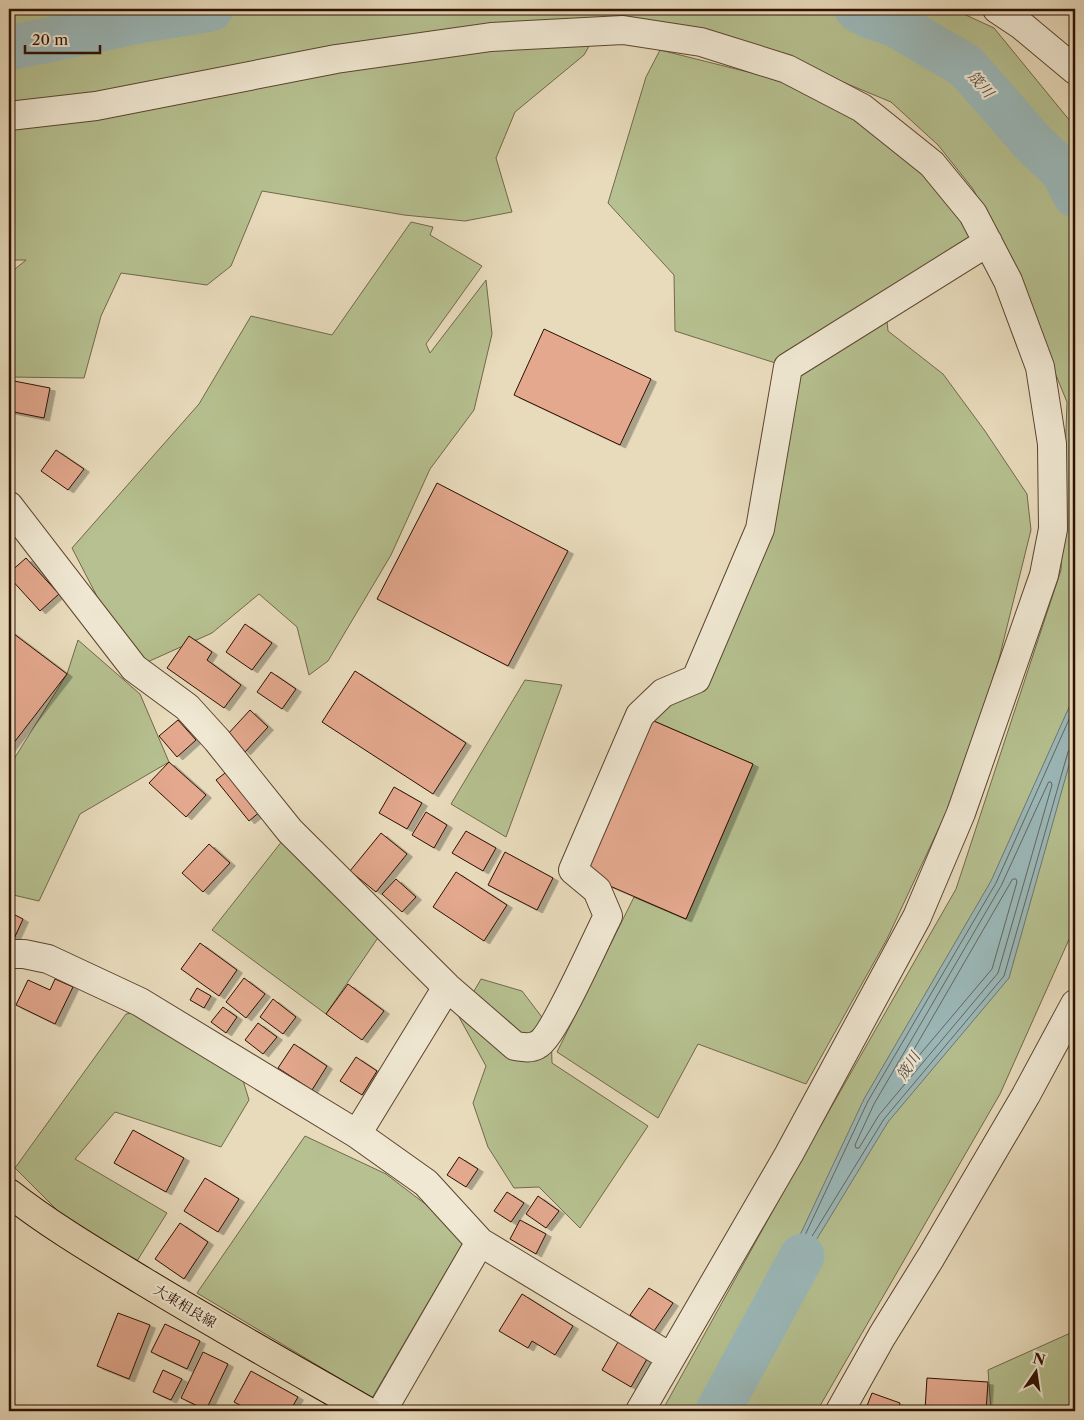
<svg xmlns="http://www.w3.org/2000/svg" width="1084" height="1420" viewBox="0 0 1084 1420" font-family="'Libre Caslon Text','Noto Serif JP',serif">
<defs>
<filter id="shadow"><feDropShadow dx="5.5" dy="3" stdDeviation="0" flood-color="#0004"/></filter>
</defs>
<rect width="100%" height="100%" fill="#e8dbbc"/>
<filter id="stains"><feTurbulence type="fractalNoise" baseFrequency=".004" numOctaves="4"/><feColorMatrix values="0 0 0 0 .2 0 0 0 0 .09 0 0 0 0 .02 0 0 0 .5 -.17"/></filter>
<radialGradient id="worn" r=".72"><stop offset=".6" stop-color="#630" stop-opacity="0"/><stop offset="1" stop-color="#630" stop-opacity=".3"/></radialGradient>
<!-- green -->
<path fill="#b6c090" stroke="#726848" d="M 9,9 L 953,9 L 994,28 L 1075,127 L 1075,926 L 1000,1094 L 817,1411 L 662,1411 L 801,1160 L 956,889 L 1061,570 L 1067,402 L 1000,239 L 973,189 L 938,145 L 891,102 L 768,51 L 597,32 L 584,55 L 515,112 L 496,158 L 512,212 L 465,221 L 404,215 L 262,191 L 231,266 L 207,285 L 121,273 L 101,316 L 84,378 L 9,377 L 9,274 L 26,260 L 9,260 Z
M 660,50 L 836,94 L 936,170 L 969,233 L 969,243 L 884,292 L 888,331 L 943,374 L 985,431 L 1027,494 L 1031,530 L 999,659 L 959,785 L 887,939 L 806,1084 L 698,1044 L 658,1118 L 557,1052 L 634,897 L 686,919 L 753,764 L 654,721 L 696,679 L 754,541 L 788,367 L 675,331 L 674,275 L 608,203 L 646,77 Z
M 411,222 L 433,227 L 430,235 L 482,266 L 426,344 L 430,353 L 486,280 L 492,334 L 474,410 L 430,469 L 391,555 L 328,661 L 309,675 L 297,627 L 259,594 L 212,633 L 134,668 L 72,548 L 199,404 L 251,316 L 332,335 Z
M 78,640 L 140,694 L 169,762 L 80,814 L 39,901 L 9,894 L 9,767 L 67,674 Z
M 525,680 L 562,685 L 506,837 L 451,804 Z
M 290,831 L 386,926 L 326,1014 L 212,930 Z
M 481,979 L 522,991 L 551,1029 L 552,1063 L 648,1126 L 580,1228 L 539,1187 L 514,1188 L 488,1147 L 473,1103 L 486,1066 L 459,1017 Z
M 139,1012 L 242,1077 L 249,1100 L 221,1147 L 115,1112 L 75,1159 L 167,1213 L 137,1261 L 58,1211 L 15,1168 L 126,1014 Z
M 305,1136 L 386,1174 L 441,1216 L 464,1241 L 372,1398 L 197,1293 Z
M 1075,1331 L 1075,1411 L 991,1411 L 988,1370 Z"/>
<!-- water -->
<path fill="#9bb9ba" stroke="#6f7670" d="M 1075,694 L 1075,744 L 1009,978 L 888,1122 L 773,1311 L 792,1252 L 864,1099 L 991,881 Z"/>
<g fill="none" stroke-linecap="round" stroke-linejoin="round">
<!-- shore -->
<path stroke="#64655d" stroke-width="1" d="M 1075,706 L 996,883 L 868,1101 L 799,1248 L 800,1252 L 803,1251 L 884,1119 L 1004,976 L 1068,752 L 1071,748 L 1075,747
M 1049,782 L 1051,782 L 1052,785 L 998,973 L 879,1115 L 859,1148 L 856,1148 L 855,1145 L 874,1104 L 1001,886 Z
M 1013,879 L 1016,879 L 1017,882 L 992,969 L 911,1065 L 908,1066 L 907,1062 Z"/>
<!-- river -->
<path stroke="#9bb9ba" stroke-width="45" d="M 857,9 L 869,16 L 896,25 L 966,66 L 1034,144 L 1063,171 L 1075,195
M 9,48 L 139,21 L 211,9
M 718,1411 L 802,1256"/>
</g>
<!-- building -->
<path fill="#e3a88e" stroke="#2e1100" filter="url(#shadow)" d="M 544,329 L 651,379 L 620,445 L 514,395 Z
M 9,380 L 50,388 L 44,418 L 9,411 Z
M 56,450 L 84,469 L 68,490 L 41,471 Z
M 437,483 L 568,551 L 508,666 L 377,599 Z
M 26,558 L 59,594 L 40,611 L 9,577 L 9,573 Z
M 245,624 L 272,643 L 252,670 L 226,652 Z
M 10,631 L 67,674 L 9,749 L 9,632 Z
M 189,636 L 212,652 L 207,660 L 241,685 L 224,708 L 167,668 Z
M 355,671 L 466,743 L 433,794 L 322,722 Z
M 271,672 L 296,689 L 282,709 L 257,692 Z
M 250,710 L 268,727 L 245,752 L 227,735 Z
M 640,715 L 753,764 L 686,919 L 573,870 Z
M 178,720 L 196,740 L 177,757 L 159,736 Z
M 169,762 L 206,795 L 186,817 L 149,783 Z
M 229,770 L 262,810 L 249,821 L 216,780 Z
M 394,787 L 422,803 L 407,829 L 379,813 Z
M 426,812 L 447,825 L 434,848 L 412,835 Z
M 466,831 L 496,848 L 483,871 L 452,853 Z
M 381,833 L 407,854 L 376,892 L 350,871 Z
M 209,844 L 230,863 L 203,892 L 182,873 Z
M 505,852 L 553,878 L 537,910 L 488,885 Z
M 456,872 L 507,905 L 484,941 L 433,907 Z
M 396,879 L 416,897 L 402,912 L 382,894 Z
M 9,912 L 23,919 L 13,941 L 9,939 Z
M 200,943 L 237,970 L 219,996 L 181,969 Z
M 244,978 L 265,994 L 246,1018 L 226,1002 Z
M 55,979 L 73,987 L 55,1024 L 16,1005 L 28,980 L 50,990 Z
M 348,984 L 384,1011 L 362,1040 L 326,1014 Z
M 197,988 L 211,996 L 204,1008 L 190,1000 Z
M 273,999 L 296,1017 L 283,1034 L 260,1017 Z
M 223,1007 L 237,1017 L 226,1033 L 211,1022 Z
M 258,1023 L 277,1037 L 263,1054 L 245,1040 Z
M 294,1044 L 327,1066 L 312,1090 L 278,1068 Z
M 356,1057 L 377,1071 L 362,1095 L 340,1081 Z
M 133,1130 L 184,1158 L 166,1192 L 114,1163 Z
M 459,1157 L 478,1169 L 466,1187 L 447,1175 Z
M 205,1178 L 239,1199 L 218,1232 L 184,1211 Z
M 507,1192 L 524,1203 L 511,1222 L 494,1211 Z
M 538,1196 L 559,1211 L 546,1228 L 526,1214 Z
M 520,1220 L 546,1234 L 536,1254 L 510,1239 Z
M 180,1223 L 208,1242 L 184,1279 L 155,1259 Z
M 649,1288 L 673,1303 L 654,1331 L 630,1315 Z
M 522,1294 L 573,1326 L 555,1355 L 532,1341 L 528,1348 L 499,1331 Z
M 118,1313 L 150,1325 L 129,1379 L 97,1366 Z
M 165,1324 L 200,1341 L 187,1369 L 151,1352 Z
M 618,1342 L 647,1359 L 631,1387 L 602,1370 Z
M 203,1352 L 228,1364 L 206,1410 L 181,1398 Z
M 163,1370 L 182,1379 L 171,1400 L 153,1392 Z
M 251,1371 L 298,1397 L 290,1411 L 251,1411 L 234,1402 Z
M 927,1378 L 988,1382 L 986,1411 L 925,1410 Z
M 872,1393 L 900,1403 L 897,1411 L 865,1411 Z"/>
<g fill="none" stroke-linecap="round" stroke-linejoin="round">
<!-- minor casing -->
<g stroke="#5c442f" stroke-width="30">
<path id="minor" d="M 997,9 L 1021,25 L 1075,70
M 9,116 L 96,106 L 336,59 L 491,37 L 623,30 L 701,42 L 787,69 L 862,108 L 932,164 L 973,214 L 1008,281 L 1040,367 L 1052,444 L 1053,529 L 1044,575 L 961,813 L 917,917 L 789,1154 L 640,1411
M 9,506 L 134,668 L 187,707 L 217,740 L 290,831 L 447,987 L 515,1046 C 522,1047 530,1049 537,1045 C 553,1038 597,937 608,916 L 597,890 L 573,870 L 640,715 L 663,693 L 696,679 L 760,529 L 788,367 L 988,242
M 9,954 L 24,954 L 48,959 L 140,1002 L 357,1134 L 426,1183 L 480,1242 L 670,1357
M 357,1134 L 447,987
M 382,1411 L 480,1242
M 840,1411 L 882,1336 L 931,1257 L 1026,1095 L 1075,1004"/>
</g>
<!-- major casing -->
<g stroke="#2e1100" stroke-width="30">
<path id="major" d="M 9,1193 C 51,1226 97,1253 143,1281 C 217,1326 292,1368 367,1411"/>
</g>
<!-- minor -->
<use href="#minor" stroke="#f0e8d3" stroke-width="28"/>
<!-- major -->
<use href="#major" stroke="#e8dbbc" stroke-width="28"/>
</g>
<g text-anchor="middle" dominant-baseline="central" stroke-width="4.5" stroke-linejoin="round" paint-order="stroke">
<!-- street labels -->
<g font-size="14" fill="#2e1100" stroke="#f0e8d3">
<text transform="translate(185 1306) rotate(31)">大東相良線</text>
</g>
<!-- water labels -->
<g font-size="15" font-style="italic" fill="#544c41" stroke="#f0e8d3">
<text transform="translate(981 84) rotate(49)">筬川</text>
<text transform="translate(908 1066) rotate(-57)">筬川</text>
</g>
</g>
<!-- margin -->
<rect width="1084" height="1420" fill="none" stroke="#e8dbbc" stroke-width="30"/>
<rect x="10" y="10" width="1064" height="1400" fill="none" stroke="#2e1100" stroke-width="2.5"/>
<rect x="15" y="15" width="1054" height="1390" fill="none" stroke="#2e1100"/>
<!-- north arrow -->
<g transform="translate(1036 1372) rotate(13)" stroke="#f0e8d3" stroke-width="4" paint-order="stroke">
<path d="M0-4L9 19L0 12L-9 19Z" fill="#2e1100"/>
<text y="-8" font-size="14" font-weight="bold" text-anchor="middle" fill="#2e1100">N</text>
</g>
<!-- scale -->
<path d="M25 45v8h75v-8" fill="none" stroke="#2e1100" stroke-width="2.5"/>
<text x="32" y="45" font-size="15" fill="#2e1100" stroke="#f0e8d3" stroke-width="4" paint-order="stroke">20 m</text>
<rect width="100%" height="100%" filter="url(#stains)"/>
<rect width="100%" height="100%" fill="url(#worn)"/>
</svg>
